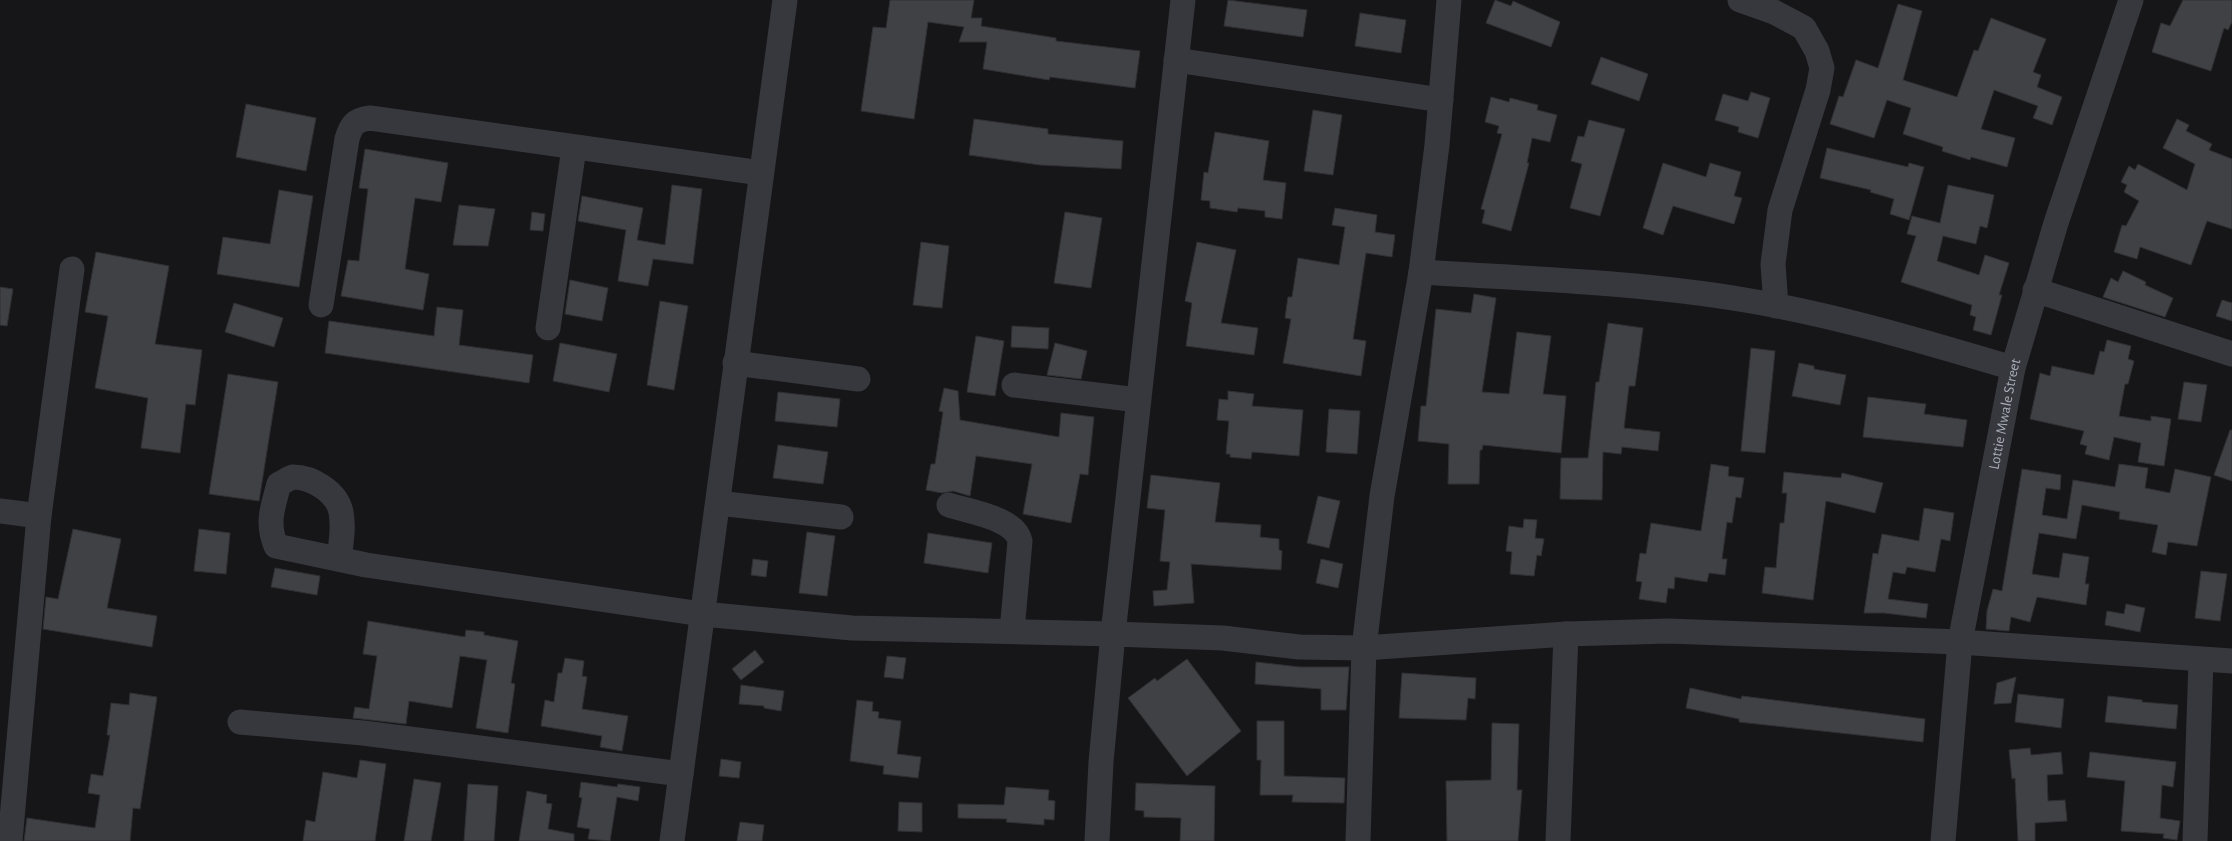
<svg xmlns="http://www.w3.org/2000/svg" width="2232" height="841" viewBox="0 0 2232 841" font-family="'Alegreya Sans',sans-serif">
<rect width="100%" height="100%" fill="#161618"/>
<!-- building -->
<path fill="#404145" stroke="#303034" d="M 890,0 L 974,0 L 971,18 L 982,18 L 981,26 L 1056,38 L 1056,41 L 1140,51 L 1135,88 L 1050,77 L 1049,80 L 983,69 L 987,42 L 959,42 L 964,27 L 928,22 L 914,119 L 861,111 L 873,27 L 886,28 Z
M 1228,0 L 1307,10 L 1303,37 L 1224,26 Z
M 1495,0 L 1511,6 L 1513,1 L 1560,22 L 1551,47 L 1486,23 Z
M 2183,0 L 2232,0 L 2232,22 L 2228,30 L 2224,28 L 2211,71 L 2152,52 L 2161,23 L 2170,26 Z
M 1898,4 L 1922,11 L 1903,80 L 1957,97 L 1974,50 L 1978,51 L 1991,18 L 2046,39 L 2033,72 L 2041,75 L 2037,87 L 2062,97 L 2052,125 L 2033,118 L 2038,106 L 1994,90 L 1981,129 L 2015,138 L 2007,167 L 1971,157 L 1970,160 L 1942,151 L 1943,147 L 1903,134 L 1911,108 L 1887,100 L 1874,138 L 1830,124 L 1839,96 L 1843,97 L 1856,60 L 1878,68 Z
M 1360,13 L 1406,20 L 1401,53 L 1355,46 Z
M 1601,57 L 1648,74 L 1639,101 L 1591,84 Z
M 1751,92 L 1770,98 L 1758,138 L 1738,132 L 1739,127 L 1715,120 L 1723,94 L 1748,101 Z
M 1491,97 L 1509,102 L 1510,98 L 1538,105 L 1537,110 L 1557,115 L 1550,142 L 1532,138 L 1527,163 L 1529,163 L 1511,231 L 1482,223 L 1485,210 L 1481,209 L 1502,134 L 1497,133 L 1499,126 L 1485,122 Z
M 246,104 L 316,118 L 306,171 L 236,157 Z
M 1313,110 L 1342,115 L 1333,175 L 1304,171 Z
M 974,119 L 1048,129 L 1048,134 L 1123,141 L 1121,169 L 1040,165 L 969,155 Z
M 2177,119 L 2189,125 L 2186,131 L 2212,144 L 2209,150 L 2232,159 L 2232,229 L 2207,221 L 2191,265 L 2140,247 L 2137,259 L 2114,252 L 2122,225 L 2126,226 L 2139,201 L 2124,192 L 2127,185 L 2121,182 L 2129,166 L 2135,170 L 2138,164 L 2187,190 L 2195,164 L 2163,148 Z
M 1589,120 L 1625,129 L 1600,216 L 1570,208 L 1582,164 L 1571,161 L 1578,136 L 1584,137 Z
M 1215,132 L 1269,141 L 1263,180 L 1286,183 L 1282,219 L 1265,217 L 1265,211 L 1238,208 L 1237,212 L 1210,208 L 1210,201 L 1201,200 L 1204,172 L 1208,173 Z
M 1827,148 L 1908,167 L 1909,163 L 1924,167 L 1909,220 L 1890,214 L 1894,199 L 1870,192 L 1871,190 L 1820,178 Z
M 365,149 L 448,163 L 441,202 L 415,198 L 405,269 L 429,274 L 423,310 L 341,296 L 348,260 L 359,261 L 368,189 L 359,188 Z
M 1663,163 L 1706,177 L 1710,163 L 1741,172 L 1734,196 L 1742,198 L 1734,224 L 1673,206 L 1663,235 L 1643,228 Z
M 672,185 L 702,189 L 693,264 L 653,259 L 648,286 L 618,281 L 626,230 L 578,221 L 582,196 L 643,208 L 637,240 L 665,245 Z
M 1948,185 L 1994,195 L 1987,228 L 1980,226 L 1976,244 L 1943,236 L 1937,261 L 1979,275 L 1985,255 L 2009,263 L 1999,295 L 2002,295 L 1991,335 L 1973,330 L 1976,317 L 1970,315 L 1972,305 L 1901,282 L 1916,236 L 1907,234 L 1912,216 L 1940,223 Z
M 279,190 L 313,196 L 299,287 L 217,274 L 223,237 L 270,244 Z
M 459,205 L 495,209 L 488,246 L 453,245 Z
M 1335,208 L 1377,215 L 1375,232 L 1395,235 L 1392,257 L 1366,253 L 1353,339 L 1366,341 L 1361,376 L 1283,363 L 1291,319 L 1285,318 L 1288,297 L 1292,297 L 1298,258 L 1339,265 L 1345,227 L 1332,225 Z
M 532,212 L 545,214 L 543,231 L 530,230 Z
M 1065,212 L 1102,218 L 1091,288 L 1054,283 Z
M 921,242 L 949,246 L 942,308 L 913,305 Z
M 1197,242 L 1236,250 L 1221,323 L 1258,328 L 1254,355 L 1186,346 L 1192,303 L 1185,301 Z
M 96,252 L 169,266 L 155,344 L 202,350 L 195,405 L 186,404 L 180,453 L 141,448 L 148,398 L 95,388 L 108,316 L 85,312 Z
M 2123,271 L 2146,282 L 2145,285 L 2173,298 L 2165,317 L 2103,297 L 2111,278 L 2118,282 Z
M 570,280 L 608,288 L 602,321 L 565,314 Z
M 0,287 L 13,289 L 7,326 L 0,325 Z
M 1474,294 L 1496,298 L 1482,392 L 1509,394 L 1517,332 L 1551,336 L 1543,394 L 1566,396 L 1561,453 L 1483,445 L 1482,450 L 1480,450 L 1479,484 L 1448,484 L 1449,444 L 1418,441 L 1421,406 L 1426,406 L 1436,309 L 1471,313 Z
M 2222,300 L 2232,303 L 2232,321 L 2216,316 Z
M 660,301 L 688,306 L 674,390 L 647,385 Z
M 234,303 L 283,318 L 274,347 L 225,332 Z
M 437,307 L 463,310 L 459,345 L 533,355 L 529,383 L 325,353 L 329,321 L 434,336 Z
M 1608,323 L 1643,328 L 1635,386 L 1629,386 L 1624,428 L 1660,432 L 1658,451 L 1622,447 L 1621,454 L 1603,452 L 1602,500 L 1560,499 L 1561,458 L 1588,458 L 1596,382 L 1599,382 Z
M 1012,326 L 1049,328 L 1048,349 L 1011,347 Z
M 976,336 L 1004,341 L 995,396 L 967,392 Z
M 2107,340 L 2131,346 L 2128,359 L 2134,361 L 2128,384 L 2125,384 L 2119,416 L 2151,421 L 2151,416 L 2171,419 L 2164,466 L 2138,462 L 2141,443 L 2114,437 L 2109,460 L 2085,454 L 2087,446 L 2080,444 L 2084,431 L 2030,419 L 2040,373 L 2050,376 L 2052,366 L 2094,375 L 2100,351 L 2104,352 Z
M 560,343 L 617,354 L 609,392 L 553,381 Z
M 1055,343 L 1087,351 L 1081,379 L 1047,375 Z
M 1751,348 L 1775,351 L 1765,453 L 1741,451 Z
M 1799,363 L 1814,366 L 1814,369 L 1846,375 L 1840,405 L 1792,396 Z
M 228,374 L 278,382 L 259,501 L 209,494 Z
M 2184,382 L 2207,385 L 2201,422 L 2178,419 Z
M 944,388 L 958,391 L 960,420 L 1059,437 L 1061,413 L 1094,417 L 1088,475 L 1080,474 L 1071,523 L 1023,514 L 1032,464 L 976,456 L 970,496 L 953,491 L 942,493 L 926,490 L 931,464 L 935,464 L 943,412 L 939,411 Z
M 1228,391 L 1254,394 L 1252,406 L 1303,410 L 1299,456 L 1252,452 L 1251,459 L 1230,457 L 1230,454 L 1226,454 L 1229,421 L 1217,420 L 1219,399 L 1228,400 Z
M 778,392 L 840,399 L 837,427 L 775,421 Z
M 1868,397 L 1926,404 L 1924,414 L 1967,420 L 1963,447 L 1863,437 Z
M 1329,409 L 1360,411 L 1357,454 L 1326,452 Z
M 2230,430 L 2232,430 L 2232,481 L 2214,475 Z
M 778,445 L 828,452 L 823,484 L 773,478 Z
M 1711,464 L 1729,467 L 1728,476 L 1744,478 L 1741,498 L 1736,497 L 1732,523 L 1727,522 L 1722,559 L 1727,559 L 1725,575 L 1709,573 L 1707,582 L 1675,577 L 1674,589 L 1668,588 L 1666,603 L 1639,599 L 1642,582 L 1636,581 L 1640,553 L 1646,554 L 1651,523 L 1701,531 Z
M 2119,464 L 2148,468 L 2145,488 L 2170,493 L 2175,469 L 2211,477 L 2197,546 L 2168,542 L 2166,555 L 2152,552 L 2158,525 L 2119,519 L 2120,512 L 2082,505 L 2076,539 L 2039,533 L 2032,574 L 2059,578 L 2063,553 L 2089,557 L 2085,584 L 2089,584 L 2086,605 L 2037,597 L 2030,622 L 2011,617 L 2009,631 L 1986,629 L 1987,611 L 1993,589 L 2002,591 L 2022,469 L 2061,475 L 2060,490 L 2046,488 L 2042,515 L 2067,519 L 2073,480 L 2115,487 Z
M 1784,472 L 1841,478 L 1842,473 L 1883,483 L 1875,513 L 1826,501 L 1813,600 L 1762,593 L 1765,567 L 1776,568 L 1780,523 L 1784,523 L 1787,493 L 1782,493 Z
M 1151,475 L 1220,483 L 1215,522 L 1261,525 L 1260,537 L 1279,539 L 1279,550 L 1282,551 L 1281,570 L 1191,564 L 1194,603 L 1154,606 L 1153,591 L 1167,590 L 1170,562 L 1160,561 L 1165,510 L 1147,508 Z
M 1318,496 L 1340,501 L 1329,548 L 1307,543 Z
M 1924,508 L 1954,513 L 1950,541 L 1941,539 L 1935,572 L 1907,567 L 1905,574 L 1893,572 L 1888,599 L 1928,604 L 1926,618 L 1884,613 L 1864,613 L 1873,553 L 1878,554 L 1882,534 L 1919,541 Z
M 1524,519 L 1537,520 L 1535,538 L 1544,539 L 1541,556 L 1537,555 L 1534,576 L 1510,574 L 1512,552 L 1506,551 L 1509,526 L 1523,528 Z
M 73,529 L 121,539 L 107,608 L 157,616 L 152,647 L 43,629 L 46,597 L 58,599 Z
M 199,529 L 230,533 L 226,574 L 194,571 Z
M 807,532 L 835,536 L 827,596 L 799,593 Z
M 928,533 L 992,543 L 988,573 L 924,563 Z
M 753,559 L 768,561 L 766,577 L 751,575 Z
M 1321,559 L 1343,564 L 1338,588 L 1316,583 Z
M 275,568 L 320,576 L 317,595 L 271,587 Z
M 2201,571 L 2227,574 L 2220,621 L 2195,618 Z
M 2126,604 L 2145,608 L 2140,632 L 2105,625 L 2107,611 L 2124,614 Z
M 368,621 L 465,637 L 466,630 L 484,632 L 484,635 L 518,641 L 511,683 L 515,684 L 508,733 L 476,728 L 487,660 L 460,656 L 452,708 L 409,701 L 406,724 L 353,718 L 355,707 L 369,709 L 377,656 L 363,654 Z
M 755,650 L 764,662 L 741,680 L 732,669 Z
M 887,656 L 906,658 L 903,679 L 884,677 Z
M 565,658 L 584,661 L 582,676 L 587,677 L 582,709 L 628,716 L 622,751 L 600,747 L 602,736 L 541,726 L 545,700 L 554,702 L 558,673 L 562,673 Z
M 1187,659 L 1241,731 L 1187,776 L 1128,698 L 1155,678 L 1157,681 Z
M 1256,662 L 1300,667 L 1349,667 L 1346,710 L 1321,710 L 1321,689 L 1255,684 Z
M 1402,673 L 1476,678 L 1475,699 L 1468,698 L 1466,720 L 1399,718 Z
M 2016,677 L 2011,703 L 1994,704 L 1997,683 Z
M 741,685 L 784,691 L 781,711 L 764,708 L 764,706 L 739,704 Z
M 1690,688 L 1741,699 L 1742,696 L 1925,719 L 1923,742 L 1739,722 L 1739,719 L 1686,708 Z
M 130,693 L 157,697 L 140,809 L 133,808 L 130,841 L 24,841 L 27,818 L 95,828 L 100,795 L 88,793 L 91,774 L 103,776 L 110,735 L 107,735 L 111,703 L 129,705 Z
M 2018,694 L 2064,699 L 2061,728 L 2015,722 Z
M 2108,696 L 2142,700 L 2142,702 L 2178,705 L 2176,729 L 2105,722 Z
M 857,700 L 873,702 L 872,711 L 879,712 L 878,718 L 901,721 L 897,754 L 921,757 L 918,778 L 883,774 L 884,766 L 850,761 Z
M 1257,721 L 1284,721 L 1284,776 L 1345,778 L 1344,803 L 1292,802 L 1293,795 L 1260,795 L 1261,760 L 1257,760 Z
M 1492,723 L 1519,724 L 1517,790 L 1522,790 L 1518,841 L 1447,841 L 1446,781 L 1491,780 Z
M 2030,748 L 2031,755 L 2061,752 L 2063,774 L 2047,775 L 2048,801 L 2065,800 L 2067,821 L 2035,823 L 2035,841 L 2018,841 L 2015,778 L 2012,779 L 2009,750 Z
M 2090,752 L 2176,762 L 2173,787 L 2162,785 L 2160,818 L 2180,821 L 2177,840 L 2163,838 L 2164,834 L 2121,831 L 2125,781 L 2087,777 Z
M 721,759 L 741,762 L 739,778 L 719,776 Z
M 360,760 L 386,764 L 375,841 L 303,841 L 306,820 L 315,822 L 323,772 L 357,778 Z
M 414,779 L 441,783 L 431,841 L 404,841 Z
M 581,782 L 617,787 L 618,784 L 640,787 L 638,801 L 617,797 L 610,841 L 588,839 L 590,829 L 577,827 L 582,798 L 579,797 Z
M 1136,783 L 1215,786 L 1214,841 L 1180,841 L 1181,818 L 1144,817 L 1144,811 L 1135,810 Z
M 468,784 L 498,786 L 494,841 L 464,841 Z
M 1006,787 L 1049,790 L 1048,800 L 1055,801 L 1054,820 L 1044,819 L 1044,825 L 1006,822 L 1007,819 L 958,818 L 958,804 L 1004,805 Z
M 527,791 L 547,795 L 546,803 L 552,804 L 548,829 L 574,834 L 574,841 L 519,841 Z
M 899,802 L 922,803 L 922,832 L 898,831 Z
M 740,822 L 764,825 L 762,841 L 737,841 Z"/>
<g fill="none" stroke-linecap="round" stroke-linejoin="round">
<!-- minor -->
<g stroke="#37383d" stroke-width="25">
<path d="M 1740,0 L 1774,12 L 1804,28 L 1817,51 L 1822,68 L 1818,90 L 1780,210 L 1773,264 L 1776,306"/>
<path d="M 1176,60 L 1441,100"/>
<path d="M 1421,272 C 1529,279 1638,282 1745,300 C 1836,315 1925,342 2013,368"/>
<path d="M 2035,290 L 2232,354"/>
<path d="M 321,305 L 347,139 C 351,125 355,120 370,118 L 761,173"/>
<path d="M 548,328 L 574,148"/>
<path d="M 735,363 L 858,379"/>
<path d="M 1014,385 L 1138,400"/>
<path d="M 718,503 L 841,517"/>
<path d="M 949,505 C 970,512 1015,518 1020,541 L 1012,631"/>
<path d="M 0,511 L 39,516"/>
<path d="M 339,559 C 341,543 344,528 341,512 C 337,492 312,477 293,477 C 289,478 284,482 279,484 C 273,507 266,522 276,546 L 366,565 L 702,614 L 852,628 L 1113,634 L 1223,638 L 1299,647 L 1364,648 L 1566,634 L 1669,631 L 1960,642 L 2232,661"/>
<path d="M 240,722 L 363,733 L 681,774"/>
<path d="M 10,841 L 39,516 L 72,269"/>
<path d="M 672,841 L 785,0"/>
<path d="M 1097,841 L 1101,762 L 1113,634 L 1183,0"/>
<path d="M 1358,841 L 1364,648 L 1382,496 L 1421,272 L 1437,145 L 1449,0"/>
<path d="M 1558,841 L 1566,634"/>
<path id="s1" d="M 1943,841 L 1960,642 L 2013,368 L 2056,223 L 2131,0"/>
<path d="M 2195,841 L 2201,660"/>
</g>
</g>
<g text-anchor="middle" dominant-baseline="central" stroke-width="4" stroke-linejoin="round" paint-order="stroke">
<!-- street labels -->
<g font-size="15" fill="#a8adb8" stroke="#111113">
<text stroke="none"><textPath href="#s1" startOffset="432">Lottie Mwale Street</textPath></text>
</g>
</g>
</svg>
